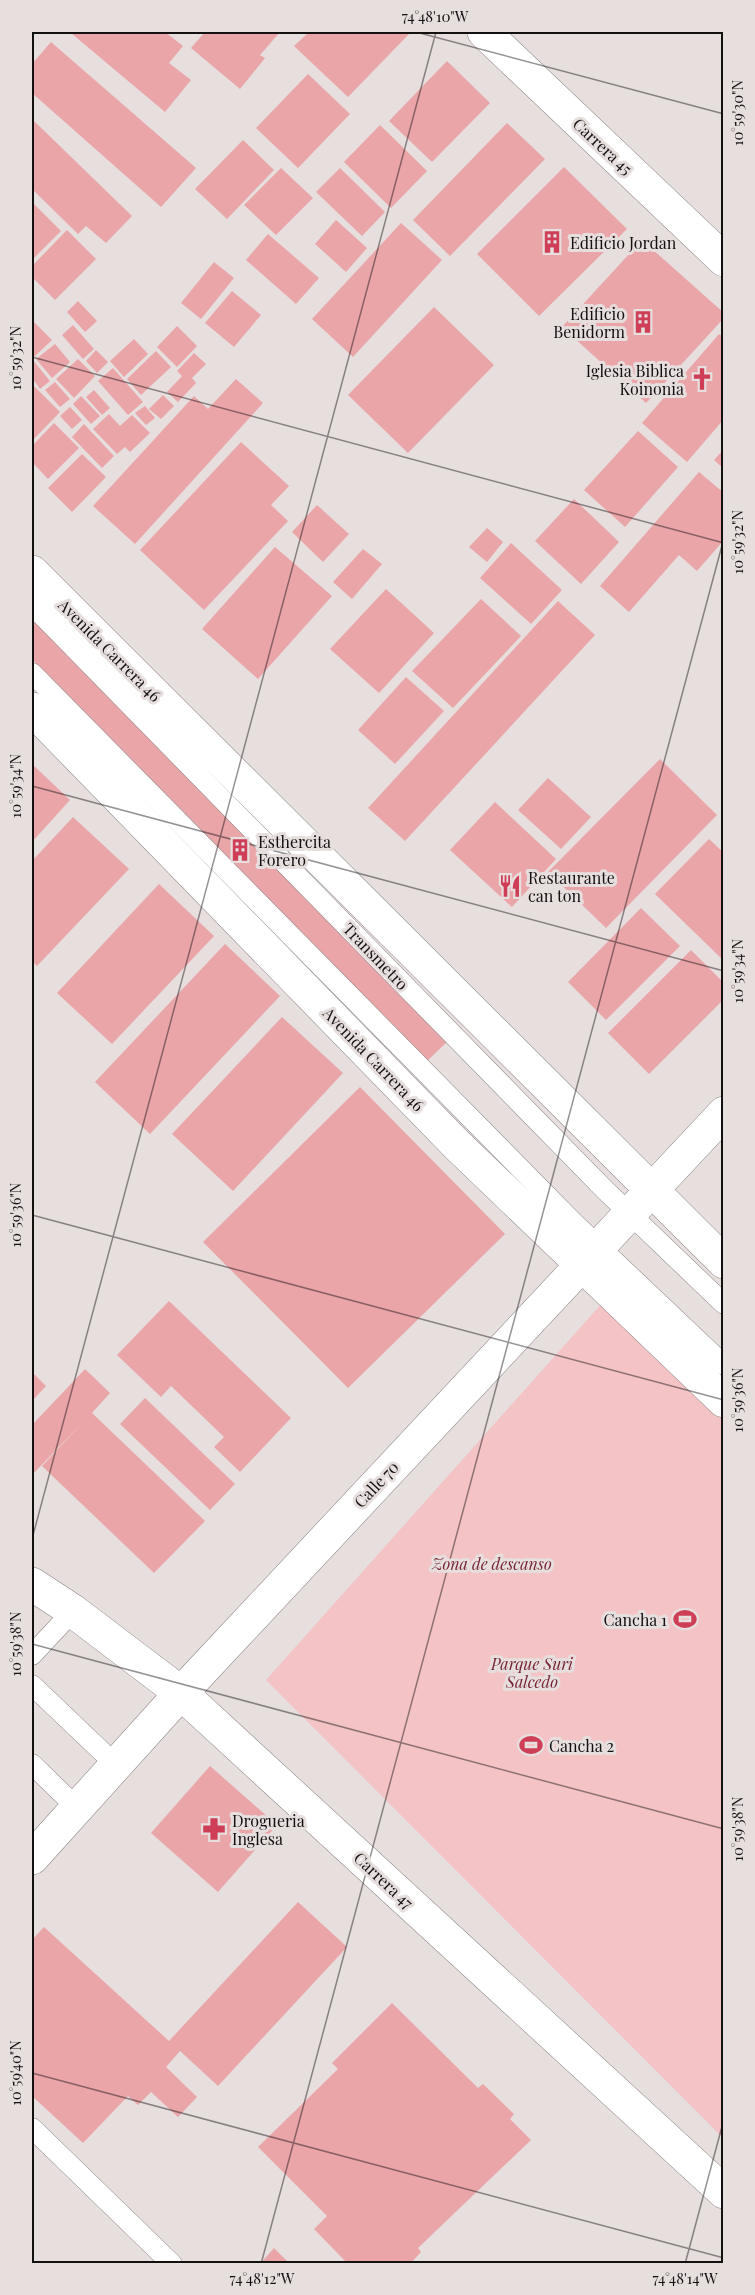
<svg xmlns="http://www.w3.org/2000/svg" width="755" height="2295" viewBox="0 0 755 2295" font-family="'Playfair Display',serif">
<rect width="100%" height="100%" fill="#e7dede"/>
<!-- green -->
<path fill="#f3c3c5" d="M 603,1302 L 723,1418 L 723,2138 L 266,1680 Z"/>
<!-- building -->
<path fill="#eaa5a9" d="M 73,32 L 165,32 L 183,46 L 169,63 L 191,80 L 165,112 L 71,33 Z
M 205,32 L 280,32 L 260,55 L 265,58 L 240,89 L 191,48 Z
M 309,32 L 411,32 L 348,97 L 294,46 Z
M 51,42 L 196,168 L 161,207 L 32,93 L 32,64 Z
M 447,61 L 490,103 L 432,162 L 389,121 Z
M 308,74 L 350,114 L 298,168 L 256,128 Z
M 32,119 L 132,216 L 106,243 L 86,226 L 78,234 L 32,189 Z
M 507,123 L 545,159 L 450,256 L 413,220 Z
M 380,125 L 427,171 L 391,208 L 344,162 Z
M 243,140 L 274,170 L 227,219 L 195,189 Z
M 564,167 L 627,229 L 539,316 L 477,254 Z
M 281,168 L 313,198 L 276,235 L 244,205 Z
M 340,168 L 385,212 L 362,236 L 316,192 Z
M 32,202 L 61,231 L 32,260 Z
M 336,220 L 367,248 L 346,272 L 315,244 Z
M 401,223 L 442,260 L 353,357 L 312,319 Z
M 67,230 L 96,259 L 55,300 L 32,277 L 32,266 Z
M 268,234 L 319,278 L 296,304 L 246,260 Z
M 642,240 L 724,313 L 724,318 L 646,403 L 562,327 Z
M 214,262 L 234,278 L 201,319 L 181,303 Z
M 232,291 L 261,315 L 234,347 L 205,323 Z
M 78,301 L 97,321 L 85,332 L 67,312 Z
M 434,307 L 494,365 L 408,453 L 348,395 Z
M 32,320 L 52,340 L 34,357 L 32,354 Z
M 73,325 L 94,349 L 83,359 L 62,335 Z
M 177,326 L 197,346 L 177,367 L 157,347 Z
M 719,334 L 724,338 L 724,419 L 687,462 L 642,423 Z
M 134,339 L 148,354 L 124,377 L 110,361 Z
M 55,344 L 70,362 L 52,378 L 36,359 Z
M 96,350 L 108,362 L 97,373 L 86,361 Z
M 156,351 L 171,367 L 141,395 L 127,379 Z
M 194,353 L 206,364 L 192,378 L 196,383 L 178,402 L 167,392 L 182,376 L 177,371 Z
M 32,359 L 50,381 L 40,389 L 32,378 Z
M 78,359 L 95,376 L 74,398 L 56,379 Z
M 113,368 L 143,402 L 128,415 L 98,381 Z
M 236,379 L 263,403 L 135,544 L 93,506 L 194,396 L 208,409 Z
M 55,382 L 70,399 L 60,407 L 45,390 Z
M 32,384 L 60,412 L 32,441 Z
M 94,390 L 110,408 L 102,415 L 86,397 Z
M 163,395 L 174,406 L 161,419 L 149,409 Z
M 81,396 L 100,416 L 91,424 L 73,404 Z
M 145,406 L 155,418 L 146,425 L 135,413 Z
M 70,407 L 82,420 L 72,429 L 60,416 Z
M 109,414 L 120,426 L 132,415 L 150,433 L 130,452 L 125,447 L 117,454 L 93,429 Z
M 54,423 L 79,448 L 48,479 L 32,462 L 32,446 Z
M 84,424 L 114,456 L 102,468 L 72,437 Z
M 638,431 L 678,467 L 625,527 L 584,490 Z
M 241,442 L 289,486 L 271,505 L 288,521 L 204,610 L 140,550 Z
M 724,449 L 724,469 L 714,460 Z
M 82,454 L 106,477 L 72,512 L 48,488 Z
M 699,472 L 724,493 L 724,540 L 697,571 L 679,555 L 629,612 L 600,586 Z
M 574,499 L 619,542 L 581,584 L 535,541 Z
M 317,505 L 349,534 L 323,562 L 292,532 Z
M 487,528 L 503,542 L 487,562 L 469,547 Z
M 511,543 L 562,590 L 531,624 L 480,578 Z
M 275,547 L 332,596 L 258,679 L 202,629 Z
M 363,549 L 382,564 L 352,599 L 333,582 Z
M 386,589 L 434,633 L 379,693 L 330,649 Z
M 481,599 L 521,636 L 453,708 L 412,671 Z
M 558,601 L 595,635 L 405,841 L 368,808 Z
M 32,617 L 448,1041 L 427,1061 L 32,659 Z
M 406,677 L 444,711 L 395,764 L 358,730 Z
M 660,759 L 717,815 L 606,928 L 548,872 Z
M 32,764 L 70,800 L 32,842 Z
M 548,778 L 591,817 L 561,849 L 518,810 Z
M 495,802 L 556,859 L 512,907 L 450,850 Z
M 73,817 L 129,869 L 37,966 L 32,961 L 32,861 Z
M 709,839 L 724,853 L 724,961 L 655,894 Z
M 159,884 L 214,936 L 112,1044 L 57,993 Z
M 641,908 L 680,946 L 606,1020 L 568,982 Z
M 225,944 L 280,996 L 150,1134 L 95,1082 Z
M 691,950 L 724,983 L 724,999 L 649,1074 L 608,1033 Z
M 282,1017 L 343,1073 L 233,1191 L 172,1134 Z
M 360,1087 L 505,1234 L 348,1388 L 203,1242 Z
M 169,1301 L 291,1418 L 240,1472 L 214,1447 L 224,1437 L 171,1386 L 161,1397 L 117,1355 Z
M 85,1369 L 110,1393 L 92,1413 L 205,1521 L 154,1573 L 42,1466 L 84,1421 L 32,1475 L 32,1425 Z
M 32,1372 L 46,1386 L 32,1401 Z
M 145,1398 L 235,1484 L 210,1510 L 120,1424 Z
M 210,1766 L 277,1825 L 218,1892 L 151,1833 Z
M 298,1902 L 347,1947 L 218,2086 L 180,2051 L 166,2067 L 197,2097 L 178,2117 L 151,2092 L 138,2105 L 128,2096 L 83,2143 L 32,2096 L 32,1940 L 44,1927 L 169,2041 Z
M 392,2003 L 478,2088 L 483,2084 L 514,2114 L 510,2119 L 531,2140 L 418,2248 L 421,2252 L 410,2264 L 348,2264 L 314,2229 L 327,2216 L 258,2147 L 338,2069 L 332,2063 Z
M 274,2248 L 290,2264 L 260,2264 Z"/>
<g fill="none" stroke-linecap="round" stroke-linejoin="round">
<!-- service casing -->
<g stroke="#8d8585" stroke-width="21">
<path id="service" d="M 32,605 L 605,1190 L 724,1304
M 32,673 L 573,1222 L 724,1365
M 32,1655 L 73,1611
M 32,1685 L 116,1765
M 32,1764 L 77,1808
M 32,2128 L 172,2264"/>
</g>
<!-- minor casing -->
<g stroke="#8d8585" stroke-width="34">
<path id="minor" d="M 484,32 L 724,260
M 32,1858 L 181,1693 L 724,1113"/>
</g>
<!-- tertiary casing -->
<g stroke="#8d8585" stroke-width="34">
<path id="tertiary" d="M 32,1584 L 73,1611 L 181,1693 L 724,2192"/>
</g>
<!-- primary casing -->
<g stroke="#8d8585" stroke-width="34">
<path id="primary" d="M 32,572 L 724,1262
M 32,709 L 456,1144 L 724,1401"/>
</g>
<!-- service -->
<use href="#service" stroke="#fff" stroke-width="20"/>
<!-- minor -->
<use href="#minor" stroke="#fff" stroke-width="33"/>
<!-- tertiary -->
<use href="#tertiary" stroke="#fff" stroke-width="33"/>
<!-- primary -->
<use href="#primary" stroke="#fff" stroke-width="33"/>
</g>
<!-- ticks -->
<path fill="none" stroke="#131010" stroke-width="1.5" stroke-opacity="0.45" d="M 416,32 L 724,114M 32,357 L 724,543M 32,786 L 724,971M 32,1215 L 724,1400M 32,1539 L 436,32M 32,1644 L 724,1829M 32,2073 L 724,2258M 261,2264 L 724,538M 685,2264 L 724,2119"/>
<!-- icons -->
<defs>
<g id="building-bare" transform="scale(1.8)"><path d="M-4-6H4V6H1V3H-1V6H-4ZM-2.5-4.3h1.7v1.8h-1.7ZM.8-4.3h1.7v1.8H.8ZM-2.5-1h1.7V.8h-1.7ZM.8-1h1.7V.8H.8Z" fill="#ce3e56" stroke="#e7dede" stroke-width="2.5" paint-order="stroke"/></g>
<g id="church-bare" transform="scale(1.8)"><path d="M-1.2-6h2.4v3.5h3.3v2.4h-3.3V6h-2.4V-.1h-3.3v-2.4h3.3Z" fill="#ce3e56" stroke="#e7dede" stroke-width="2.5" paint-order="stroke"/></g>
<g id="restaurant-bare" transform="scale(1.8)"><path d="M-5-6h1v4h1v-4h1v4h1v-4h1v5L-1.5 .5V6h-2V.5L-5-1ZM5-6V6H3V1.5H1.5Q1.5-4 5-6Z" fill="#ce3e56" stroke="#e7dede" stroke-width="2.5" paint-order="stroke"/></g>
<g id="stadium-bare" transform="scale(1.8)"><path d="M0-5a6.5 5 0 1 0 0 10a6.5 5 0 1 0 0-10ZM-3.5-1.8h7v3.6h-7Z" fill="#ce3e56" stroke="#e7dede" stroke-width="2.5" paint-order="stroke"/></g>
<g id="pharmacy-bare" transform="scale(1.8)"><path d="M-2-6h4v4h4v4h-4v4h-4v-4h-4v-4h4Z" fill="#ce3e56" stroke="#e7dede" stroke-width="2.5" paint-order="stroke"/></g>
</defs>
<g fill-rule="evenodd">
<use href="#building-bare" x="552" y="242"/>
<use href="#building-bare" x="643" y="322"/>
<use href="#church-bare" x="702" y="379"/>
<use href="#building-bare" x="240" y="850"/>
<use href="#restaurant-bare" x="510" y="886"/>
<use href="#stadium-bare" x="685" y="1619"/>
<use href="#stadium-bare" x="531" y="1745"/>
<use href="#pharmacy-bare" x="214" y="1829"/>
</g>
<g text-anchor="middle" dominant-baseline="central" stroke-width="6" stroke-linejoin="round" paint-order="stroke">
<!-- street labels -->
<g font-size="16" fill="#131010" stroke="#e7dede">
<text transform="translate(603 146) rotate(43)">Carrera 45</text>
<text transform="translate(110 650) rotate(45)">Avenida Carrera 46</text>
<text transform="translate(376 956) rotate(46)">Transmetro</text>
<text transform="translate(374 1059) rotate(46)">Avenida Carrera 46</text>
<text transform="translate(376 1484) rotate(-47)">Calle 70</text>
<text transform="translate(384 1880) rotate(43)">Carrera 47</text>
</g>
<!-- poi labels -->
<g font-size="16" fill="#131010" stroke="#e7dede" text-anchor="start">
<text x="570" y="242">Edificio Jordan</text>
<text x="625" y="313" text-anchor="end">Edificio<tspan x="625" dy="18">Benidorm</tspan></text>
<text x="684" y="370" text-anchor="end">Iglesia Biblica<tspan x="684" dy="18">Koinonia</tspan></text>
<text x="258" y="841">Esthercita<tspan x="258" dy="18">Forero</tspan></text>
<text x="528" y="877">Restaurante<tspan x="528" dy="18">can ton</tspan></text>
<text x="667" y="1619" text-anchor="end">Cancha 1</text>
<text x="549" y="1745">Cancha 2</text>
<text x="232" y="1820">Drogueria<tspan x="232" dy="18">Inglesa</tspan></text>
</g>
<!-- park labels -->
<g font-size="16" font-style="italic" fill="#752430" stroke="#e7dede">
<text x="492" y="1563">Zona de descanso</text>
<text x="532" y="1663">Parque Suri<tspan x="532" dy="18">Salcedo</tspan></text>
</g>
</g>
<!-- border -->
<rect width="755" height="2295" fill="none" stroke="#e7dede" stroke-width="66"/>
<rect x="33" y="33" width="689" height="2229" fill="none" stroke="#131010" stroke-width="2"/>
<g font-size="15" text-anchor="middle" fill="#131010">
<text x="435" y="22">74°48'10"W</text>
<text transform="translate(738 113) rotate(-90)" y="5">10°59'30"N</text>
<text transform="translate(16 358) rotate(-90)" y="5">10°59'32"N</text>
<text transform="translate(738 542) rotate(-90)" y="5">10°59'32"N</text>
<text transform="translate(16 786) rotate(-90)" y="5">10°59'34"N</text>
<text transform="translate(738 971) rotate(-90)" y="5">10°59'34"N</text>
<text transform="translate(16 1215) rotate(-90)" y="5">10°59'36"N</text>
<text transform="translate(738 1400) rotate(-90)" y="5">10°59'36"N</text>
<text transform="translate(16 1644) rotate(-90)" y="5">10°59'38"N</text>
<text transform="translate(738 1829) rotate(-90)" y="5">10°59'38"N</text>
<text transform="translate(16 2073) rotate(-90)" y="5">10°59'40"N</text>
<text x="262" y="2284">74°48'12"W</text>
<text x="685" y="2284">74°48'14"W</text>
</g>
</svg>
